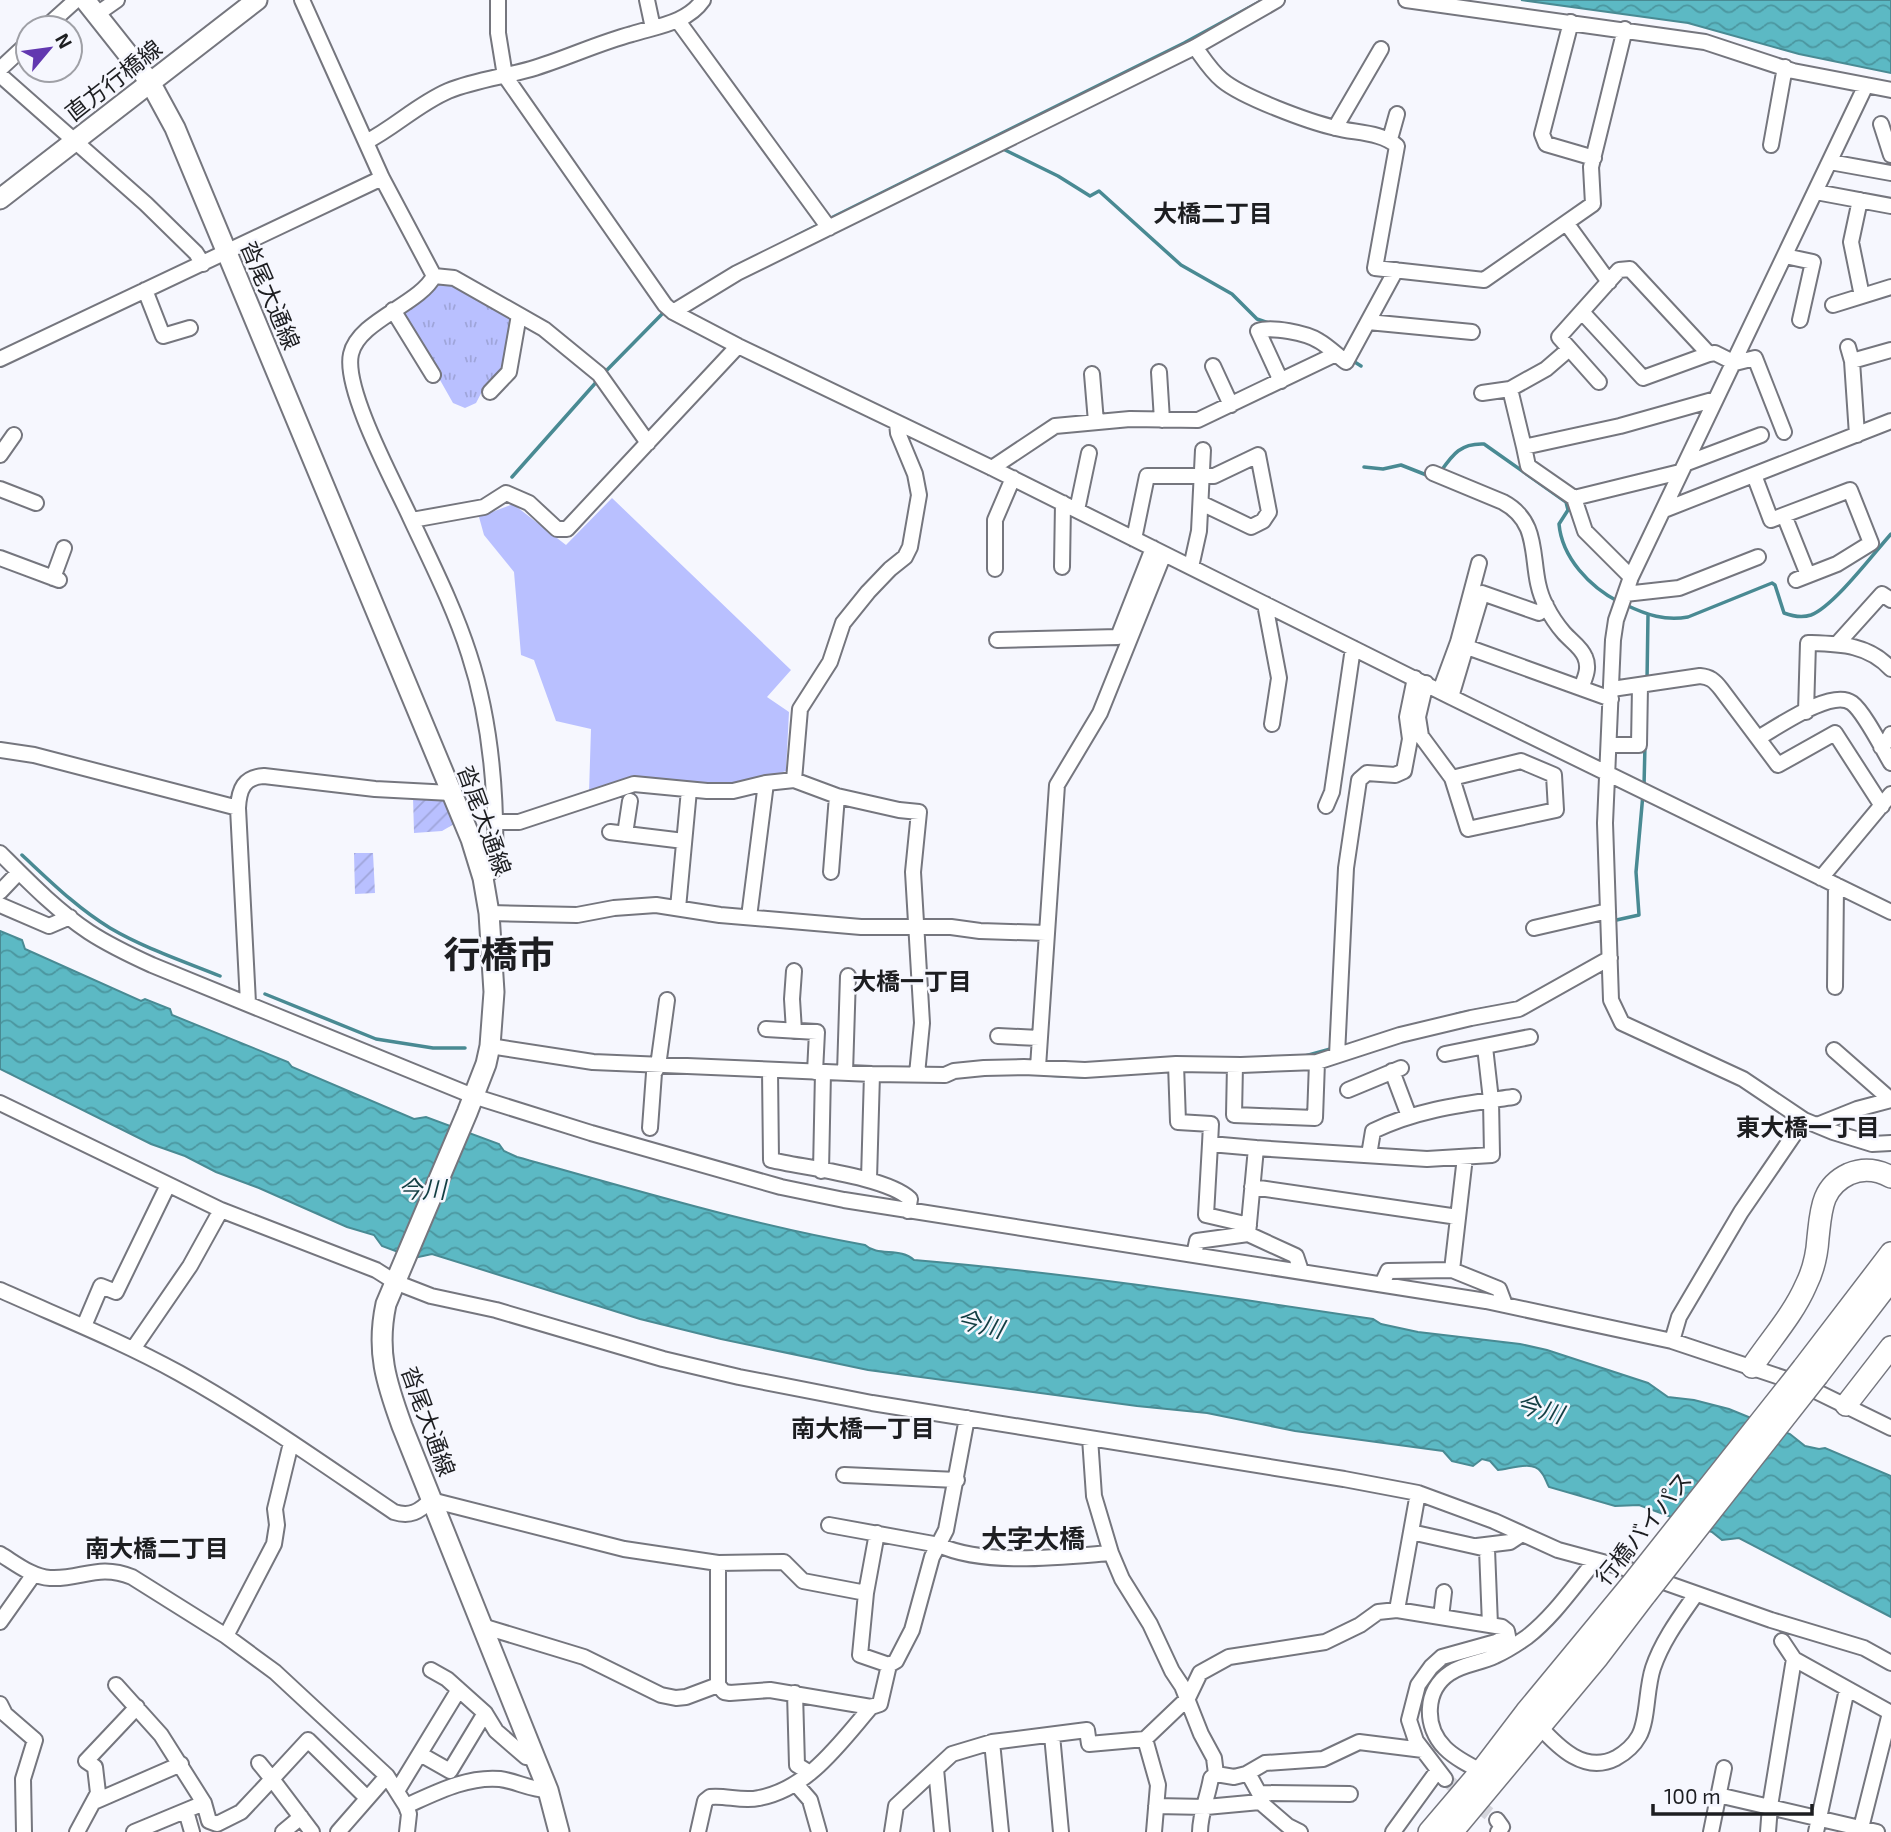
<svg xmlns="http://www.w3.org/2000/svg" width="1891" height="1832" viewBox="0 0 1891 1832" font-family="'Exo 2','Noto Sans JP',sans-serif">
<defs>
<pattern id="grass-tufts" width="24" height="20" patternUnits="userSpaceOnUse" patternTransform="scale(1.75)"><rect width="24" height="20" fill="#b9c0ff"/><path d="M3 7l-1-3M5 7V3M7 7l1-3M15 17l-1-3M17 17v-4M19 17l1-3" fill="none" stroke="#9fa5da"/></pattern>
<pattern id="garden-furrows" width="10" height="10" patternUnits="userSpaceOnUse" patternTransform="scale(1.75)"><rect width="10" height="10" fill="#b9c0ff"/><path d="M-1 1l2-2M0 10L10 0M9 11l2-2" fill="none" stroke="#9fa5da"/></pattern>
<pattern id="water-waves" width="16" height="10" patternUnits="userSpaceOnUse" patternTransform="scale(1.75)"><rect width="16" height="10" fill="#5cb9c4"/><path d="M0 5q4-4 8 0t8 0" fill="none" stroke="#4b969f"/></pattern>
</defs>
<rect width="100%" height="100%" fill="#f6f7fe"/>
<!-- grass -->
<path fill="url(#grass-tufts)" d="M 446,280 L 504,313 L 511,319 L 502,374 L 486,384 L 476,403 L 465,408 L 453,403 L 401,311 Z"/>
<!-- garden -->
<path fill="url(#garden-furrows)" d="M 413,797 L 443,797 L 454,824 L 442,831 L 414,833 Z
M 354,853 L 373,853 L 375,893 L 355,894 Z"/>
<!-- pitch -->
<path fill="#b9c0ff" d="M 612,498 L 791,670 L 767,697 L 789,712 L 786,771 L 733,788 L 636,777 L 589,793 L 591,729 L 556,721 L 534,660 L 521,655 L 514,572 L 484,535 L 479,517 L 513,504 L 566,545 Z"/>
<!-- water -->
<path fill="url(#water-waves)" stroke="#498a93" stroke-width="2" d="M 1521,0 L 1891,0 L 1891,73 L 1799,54 L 1688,23 Z
M 0,931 L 22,940 L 25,949 L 141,1001 L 145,999 L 170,1009 L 172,1015 L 288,1062 L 292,1067 L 414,1119 L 426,1117 L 499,1144 L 504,1151 L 517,1157 C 633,1189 747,1224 865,1245 C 878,1257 900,1247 914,1260 C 1068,1273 1220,1296 1373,1319 L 1381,1324 L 1418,1332 L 1520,1344 L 1547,1350 L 1648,1383 L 1668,1397 L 1694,1400 L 1729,1409 L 1790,1434 L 1805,1446 L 1819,1449 L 1825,1448 L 1891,1476 L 1891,1617 L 1739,1538 L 1722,1540 L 1712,1532 L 1639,1505 L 1615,1506 L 1549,1487 C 1546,1482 1545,1476 1541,1472 C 1533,1460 1510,1469 1498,1470 L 1490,1461 L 1482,1459 L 1473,1466 L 1452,1461 L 1443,1451 L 1295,1431 L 1207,1413 L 1137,1406 L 868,1370 L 721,1339 L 640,1319 L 432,1254 L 414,1258 L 382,1246 L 374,1235 L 347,1227 L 259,1188 L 216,1172 L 185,1156 L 151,1144 L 0,1069 Z"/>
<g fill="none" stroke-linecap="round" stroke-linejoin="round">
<!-- stream -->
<path stroke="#498a93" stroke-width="3.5" d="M 1001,148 L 1058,176 L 1090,196 L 1099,191 L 1181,265 L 1232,294 L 1257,319 L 1272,324
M 827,220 L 1184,43 L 1263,0
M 796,236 L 820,224
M 671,306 L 715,279
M 1350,359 L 1361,366
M 604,373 L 665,311
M 1364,467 L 1383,469 L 1401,465 L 1429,476
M 1441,471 C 1453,454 1461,443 1484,444 L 1566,502 L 1568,510 L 1559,524 C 1562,558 1590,587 1619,602
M 512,477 L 599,379
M 1626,605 C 1647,615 1665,621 1688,617 L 1772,583 L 1775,585 L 1784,613 C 1792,616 1802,618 1811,615 C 1834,606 1873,554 1891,534
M 1647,681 L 1648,615
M 1644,786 L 1645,745
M 22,855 C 50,881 77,908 110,928 C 144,948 183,961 220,976
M 1612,921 L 1639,915 L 1636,872 L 1643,794
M 265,994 L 376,1039 L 433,1048 L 465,1048
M 1457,1014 L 1494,1007
M 1305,1056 L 1334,1048
M 1183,1058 L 1220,1058
M 1046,1075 L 1085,1077 L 1090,1075"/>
<!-- minor-tunnel -->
<path stroke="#d5d6dd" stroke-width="14" stroke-dasharray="14 7" stroke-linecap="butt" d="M 1445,1779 L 1497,1820"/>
<!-- minor casing -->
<g stroke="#75767e" stroke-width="18">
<path id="minor" d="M 302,0 L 382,178 L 434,276
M 498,0 L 498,33 L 505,76 L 665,305 L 673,312 L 738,346 L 992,468 L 1451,697 L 1891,912
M 647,0 L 653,28
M 1406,0 L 1705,42 L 1793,71 L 1891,90
M 97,14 L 117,0
M 678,21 L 829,228
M 1571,22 L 1542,134 L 1546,144 L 1594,158
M 45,28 L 76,0
M 1195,47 C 1203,58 1211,71 1222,80 C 1242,97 1309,122 1336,128 C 1355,133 1382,132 1397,146 L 1375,268 L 1484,280 L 1593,204 L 1591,167 L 1625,29
M 0,69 L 28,43
M 0,75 L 146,204 L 196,253 L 203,264
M 1866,85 L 1631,577 L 1616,620 L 1613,640 L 1605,823 L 1611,1000 L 1622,1023 L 1743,1079 L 1804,1120 L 1833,1132 L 1872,1144 L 1891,1143
M 1881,124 L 1891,155
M 1335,128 L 1381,49
M 1390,139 L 1397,114
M 366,142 C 395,127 418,104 448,91 C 475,80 503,77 531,69 C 565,59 598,43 632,34 C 658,26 687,23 703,0
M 1771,145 L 1785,67
M 1830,162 L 1891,173
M 1816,192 L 1891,206
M 1860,200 L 1851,242 L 1862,296
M 1567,224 L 1609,282
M 1785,256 L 1813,262 L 1800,320
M 434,276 C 420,304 358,321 351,354 C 343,389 395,484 410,517 C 431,562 454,607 469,654 C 492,724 497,797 495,869 L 483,878
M 434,276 L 454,278 L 544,329 L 599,374 L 648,443
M 145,290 L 163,336 L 190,328
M 1833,305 L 1891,287
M 393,310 L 433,375
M 673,312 L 737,273 L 1195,47 L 1277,0
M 1582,312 L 1643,378 L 1709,354 L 1715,353 L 1735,363 L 1755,358 L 1784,432
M 1368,322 L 1472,332
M 1848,347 L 1852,361 L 1857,435
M 0,359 L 382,178
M 1852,361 L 1891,350
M 1213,366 L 1231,405
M 1159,372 L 1162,420
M 1092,374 L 1096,422
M 1281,381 L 1258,331 C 1271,326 1307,333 1319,341 C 1328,346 1337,355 1346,362 L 1396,270
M 1599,382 L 1559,337 L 1619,270 L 1630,269 L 1709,354
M 1510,389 L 1524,447
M 490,392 L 509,372 L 519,315
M 1482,393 L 1510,389 L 1546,369 L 1568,350
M 0,455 L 14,435
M 1687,463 L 1761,435
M 992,468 L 1055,426 L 1130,419 L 1198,420 L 1336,354
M 1680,472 L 1574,498 L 1528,466 L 1524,447 L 1620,426 L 1716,399
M 1433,473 L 1503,502 C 1546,525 1526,569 1546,606 C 1551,616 1557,625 1564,633 C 1571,641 1581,647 1585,657 C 1590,668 1585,678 1581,688
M 1754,475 L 1771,520 L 1850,490 L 1871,543 L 1837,564 L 1796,580
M 0,489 L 36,503
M 1574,498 L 1585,531 L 1631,577
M 1077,510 L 1089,453
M 1664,510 L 1891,421
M 1784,515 L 1808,575
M 412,520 L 484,507 L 506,493 L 529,503 L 557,529 L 567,529 L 738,346
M 1134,539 L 1147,476 L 1214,476 L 1258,455 L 1269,512 L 1263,521 L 1251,527 L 1201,503
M 0,558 L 59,580
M 1062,567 L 1063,503
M 1191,567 L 1199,531 L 1203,450
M 995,569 L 995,520 L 1013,478
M 53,578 L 64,548
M 1625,594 L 1679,588 L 1758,557
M 1265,604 L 1279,678 L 1272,724
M 997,640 L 1118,637 L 1153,548
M 1837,644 L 1882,594 L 1891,600
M 1467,647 L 1611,699
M 1426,683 L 1418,717 L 1421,736 L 1452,778 L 1521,761 L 1554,775 L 1556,810 L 1468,829 L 1452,778
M 1612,689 L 1700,676 C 1710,677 1714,680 1721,689 L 1778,765 L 1835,733 L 1882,806
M 1440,691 L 1458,642 L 1479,563
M 1451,697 L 1482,593 L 1539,613 L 1546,605
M 1806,712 L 1808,643 C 1840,644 1868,644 1891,669
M 1758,738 C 1778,727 1832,688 1852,703 C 1864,712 1882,748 1891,763
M 1610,745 L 1639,745 L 1640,686
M 1881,747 L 1888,740 L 1891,734
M 0,750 L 34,755 L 238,808
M 794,780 L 800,709 L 830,662 L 843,623 L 868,592 L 890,569 L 905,557 L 910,547 L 919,495 L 915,474 L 898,433 L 897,423
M 1326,806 L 1332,792 L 1353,648
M 495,822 L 519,822 L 634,784 L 707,791 L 733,791 L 766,783
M 610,832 L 684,841
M 625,834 L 630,801
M 0,853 C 28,881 56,910 89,932 C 109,945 130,955 152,965 L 473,1096 L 591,1133 L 781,1187 L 844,1200 L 1486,1301 L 1672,1341 L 1801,1384 L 1891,1428
M 831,872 L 837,796
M 1821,878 L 1891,794
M 0,892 L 19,872
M 0,905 L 49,926 L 70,917
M 678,908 L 689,790
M 489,913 L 577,915 L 614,908 L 656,905 L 720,915 L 861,927 L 951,927 L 980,931 L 1046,933
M 749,917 L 766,783 L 794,780 L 837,796 L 899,810 L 919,812 L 913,872 L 922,1023 L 917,1074
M 1534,928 L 1608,911
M 1835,987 L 1836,885
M 248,1003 L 238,808 C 239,789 244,777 264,776 L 375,789 L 451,793
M 766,1029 L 817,1032 L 815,1072
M 794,1031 L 792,999 L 794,971
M 998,1036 L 1039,1038
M 490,1046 L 593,1062 L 872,1074 L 945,1075 L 954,1071 L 984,1068 L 1024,1067 L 1085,1070 L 1176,1064 L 1241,1065 L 1317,1062 L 1400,1035 L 1471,1018 L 1519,1009 L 1610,958
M 1834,1050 L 1891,1100
M 1445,1054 L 1530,1037
M 1337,1055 L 1346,868 L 1359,780 L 1367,773 L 1395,775 L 1404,771 L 1410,739 L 1407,717 L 1415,678
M 1176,1064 L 1178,1122 L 1211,1124 L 1210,1144
M 1235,1065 L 1234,1115 L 1315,1118 L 1317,1062
M 1038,1067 L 1057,785 L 1100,713 L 1164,554
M 770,1070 L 771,1160 C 805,1168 887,1177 910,1199 L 908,1211
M 1392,1071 L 1409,1116
M 845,1073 L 848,976
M 1348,1090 L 1401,1068
M 0,1103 L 221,1210 L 376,1270 L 395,1282 L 431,1296 L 496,1310 L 663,1359 L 739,1377 L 872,1403 L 1344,1479 L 1418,1493 L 1494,1521 L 1558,1550 L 1621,1567 L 1771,1620 L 1864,1648 L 1891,1663
M 1817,1125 L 1857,1109 L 1891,1100
M 650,1128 L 654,1073 L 658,1066 L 667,1000
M 1369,1155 L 1373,1131 C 1418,1109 1465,1104 1513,1097
M 821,1171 L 823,1072
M 869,1179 L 872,1074
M 1252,1187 L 1458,1217
M 1249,1225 L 1206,1215 L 1210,1144 L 1256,1148
M 1248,1234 L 1296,1256 L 1301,1271
M 1194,1255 L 1197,1241 L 1248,1234 L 1256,1148 L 1427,1159 L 1492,1155 L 1491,1100 L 1485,1047
M 1452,1270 L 1465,1157
M 1382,1284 L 1388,1271 L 1452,1270 L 1499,1289 L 1505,1305
M 0,1290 C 60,1317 121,1341 179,1373 C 253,1414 323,1464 394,1512 C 410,1517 419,1512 431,1500 L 624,1549 L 718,1563
M 84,1326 L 101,1286 L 116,1292 L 168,1185
M 1672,1341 L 1679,1317 L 1741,1212 L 1804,1120
M 133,1349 L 190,1266 L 221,1210
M 1090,1438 L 1094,1496 L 1111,1553 L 1122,1579 L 1150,1624 L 1172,1671 L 1182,1686 L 1201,1734 L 1214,1758 L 1216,1774 L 1211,1778 C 1208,1796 1200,1814 1200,1832
M 844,1475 L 957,1480
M 829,1525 L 939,1545 C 984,1566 1060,1557 1111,1553
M 1411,1532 L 1487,1549 L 1490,1625
M 877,1533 L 866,1593 L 860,1655 L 889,1665
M 1477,1546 L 1510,1542 L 1522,1534
M 0,1554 C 15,1563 32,1577 50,1578 C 81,1580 98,1563 132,1577 L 226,1636 L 275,1672 L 387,1776 L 406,1806 C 435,1793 467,1776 500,1779 C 516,1781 531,1790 548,1790
M 866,1593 L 803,1581 L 784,1562 L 718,1563 L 718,1685 L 724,1692 L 730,1693 L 770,1690 L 871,1707 L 880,1704 L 889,1665 L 896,1661 L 912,1630 L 932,1557 L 946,1530 L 967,1418
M 1397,1610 L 1418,1493
M 1441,1617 L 1444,1592
M 0,1622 L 34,1574
M 482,1626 L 584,1657 L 661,1695 L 676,1698 L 686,1697 L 718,1685
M 226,1636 L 274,1544 L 277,1525 L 275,1509 L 291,1443
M 1782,1641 L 1794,1659
M 431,1670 L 447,1679 L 485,1713 L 496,1731 L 526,1757 L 535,1758
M 116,1685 L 161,1735 L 204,1803 L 134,1832
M 795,1693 L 797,1765 L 810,1773
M 0,1704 L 5,1714 L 35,1740 L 23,1779 L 24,1832
M 1539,1726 C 1559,1748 1585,1774 1616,1758 C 1625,1753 1634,1745 1639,1736 C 1648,1720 1646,1689 1653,1668 C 1662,1641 1680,1617 1696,1594
M 1052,1735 L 1061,1832
M 1145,1739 L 1158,1785 L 1154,1832
M 992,1742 L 1001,1832
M 420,1754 L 450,1771 L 485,1713
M 259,1763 L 272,1779 L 308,1740 L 367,1798
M 936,1769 L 942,1832
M 1481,1771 C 1469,1765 1455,1758 1445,1748 C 1424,1727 1424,1690 1450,1673 C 1463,1664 1481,1663 1495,1656 C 1506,1651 1517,1644 1527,1637 C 1554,1616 1574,1586 1595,1561
M 1248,1773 L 1259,1793 L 1350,1794
M 1216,1774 L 1234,1777 L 1246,1774 L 1265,1763 L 1323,1759 L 1359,1742 L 1423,1750
M 796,1784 L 810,1800 L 819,1832
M 397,1791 L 458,1691
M 1718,1795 L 1877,1832
M 96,1801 L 181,1764
M 204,1803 L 209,1821 L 217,1824 L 241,1812 L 272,1779 L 312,1832
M 406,1806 L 409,1814 L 407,1832
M 1156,1806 L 1206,1807 L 1260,1802 L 1288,1826 L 1300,1832
M 186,1811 L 192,1832
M 1497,1820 L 1502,1827 L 1498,1832
M 77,1832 L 98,1793 L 95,1767 L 86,1761 L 137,1707
M 283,1832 L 301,1817
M 338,1832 L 387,1776
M 698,1832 L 705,1801 L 710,1797 C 726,1795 742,1802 759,1798 C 808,1789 840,1743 871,1707
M 892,1832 L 896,1806 L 952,1754 L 992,1742 L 1087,1730 L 1089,1744 L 1145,1739 L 1188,1698 L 1200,1673 L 1229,1657 L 1325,1642 L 1360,1625 L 1378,1612 L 1397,1610 L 1502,1627 L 1507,1631 L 1508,1636 L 1496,1642 L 1442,1657 L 1431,1667 L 1418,1685 L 1409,1720 L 1416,1741 L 1445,1779
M 1393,1832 L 1438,1770
M 1711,1832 L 1724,1768
M 1768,1832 L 1770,1806 L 1794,1659 L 1891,1713
M 1816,1832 L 1847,1689
M 1860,1832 L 1890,1713"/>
</g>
<!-- major casing -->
<g stroke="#75767e" stroke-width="23">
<path id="major" d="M 85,0 L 150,82 L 175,128 L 471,839 L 483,878 L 489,913 L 494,992 L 490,1046 L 486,1064 L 467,1113 L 386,1304 C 376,1351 386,1382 402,1426 L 535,1758 L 548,1790 L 559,1832
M 0,199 L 257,0"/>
</g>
<!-- highway casing -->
<g stroke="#75767e" stroke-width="24">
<path id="highway" d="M 1752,1367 C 1770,1340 1793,1315 1806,1285 C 1813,1271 1817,1254 1818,1238 C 1821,1211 1821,1187 1849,1174 C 1863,1168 1878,1170 1891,1177
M 1803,1368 L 1891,1253
M 1818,1375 L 1891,1280
M 1846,1405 L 1891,1347
M 1429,1832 L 1481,1771 L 1526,1712 L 1631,1585
M 1452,1832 L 1598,1657 L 1646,1594"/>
</g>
<!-- minor -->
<use href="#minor" stroke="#fff" stroke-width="14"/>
<!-- major -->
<use href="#major" stroke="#fff" stroke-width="19"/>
<!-- highway -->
<use href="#highway" stroke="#fff" stroke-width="21"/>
<!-- highway-bridge casing -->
<g stroke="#75767e" stroke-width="24" stroke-linecap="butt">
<path id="highway-bridge" d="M 1631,1585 L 1803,1368
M 1646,1594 L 1818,1375"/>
</g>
<!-- highway-bridge -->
<use href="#highway-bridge" stroke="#fff" stroke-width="21"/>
</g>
<g text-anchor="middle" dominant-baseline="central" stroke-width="5" stroke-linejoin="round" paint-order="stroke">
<!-- street labels -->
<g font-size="23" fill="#1d1e21" stroke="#f6f7fe">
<text transform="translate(113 80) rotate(-38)">直方行橋線</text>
<text transform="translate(271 295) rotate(67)">沓尾大通線</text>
<text transform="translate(485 820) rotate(70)">沓尾大通線</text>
<text transform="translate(429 1421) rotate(70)">沓尾大通線</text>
<text transform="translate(1643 1528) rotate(-51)">行橋バイパス</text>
</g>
<!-- neighbourhood labels -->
<g font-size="24" font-weight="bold" fill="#1d1e21" stroke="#f6f7fe">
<text x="1213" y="212">大橋二丁目</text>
<text x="912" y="980">大橋一丁目</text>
<text x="1808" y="1126">東大橋一丁目</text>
<text x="863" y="1427">南大橋一丁目</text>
<text x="157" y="1547">南大橋二丁目</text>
</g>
<!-- water labels -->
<g font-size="24" font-style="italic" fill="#123e43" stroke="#f6f7fe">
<text x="422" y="1188">今川</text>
<text transform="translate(980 1323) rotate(14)">今川</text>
<text transform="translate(1540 1408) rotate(15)">今川</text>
</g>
<!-- quarter labels -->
<g font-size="26" font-weight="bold" fill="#1d1e21" stroke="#f6f7fe">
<text x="1033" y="1537">大字大橋</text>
</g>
<!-- town labels -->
<g font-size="37" font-weight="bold" fill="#1d1e21" stroke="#f6f7fe">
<text x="499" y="953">行橋市</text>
</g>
</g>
<!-- north arrow -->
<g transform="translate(49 49) rotate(61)"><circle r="33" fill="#f6f7fe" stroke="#9fa0a6" stroke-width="2"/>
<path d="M0-5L12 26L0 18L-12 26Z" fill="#6238b0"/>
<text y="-10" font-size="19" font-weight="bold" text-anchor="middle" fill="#1d1e21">N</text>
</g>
<!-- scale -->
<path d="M1653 1804v10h159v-10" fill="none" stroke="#1d1e21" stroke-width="3.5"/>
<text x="1664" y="1804" font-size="21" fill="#1d1e21" stroke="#f6f7fe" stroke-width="5" paint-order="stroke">100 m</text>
</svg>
